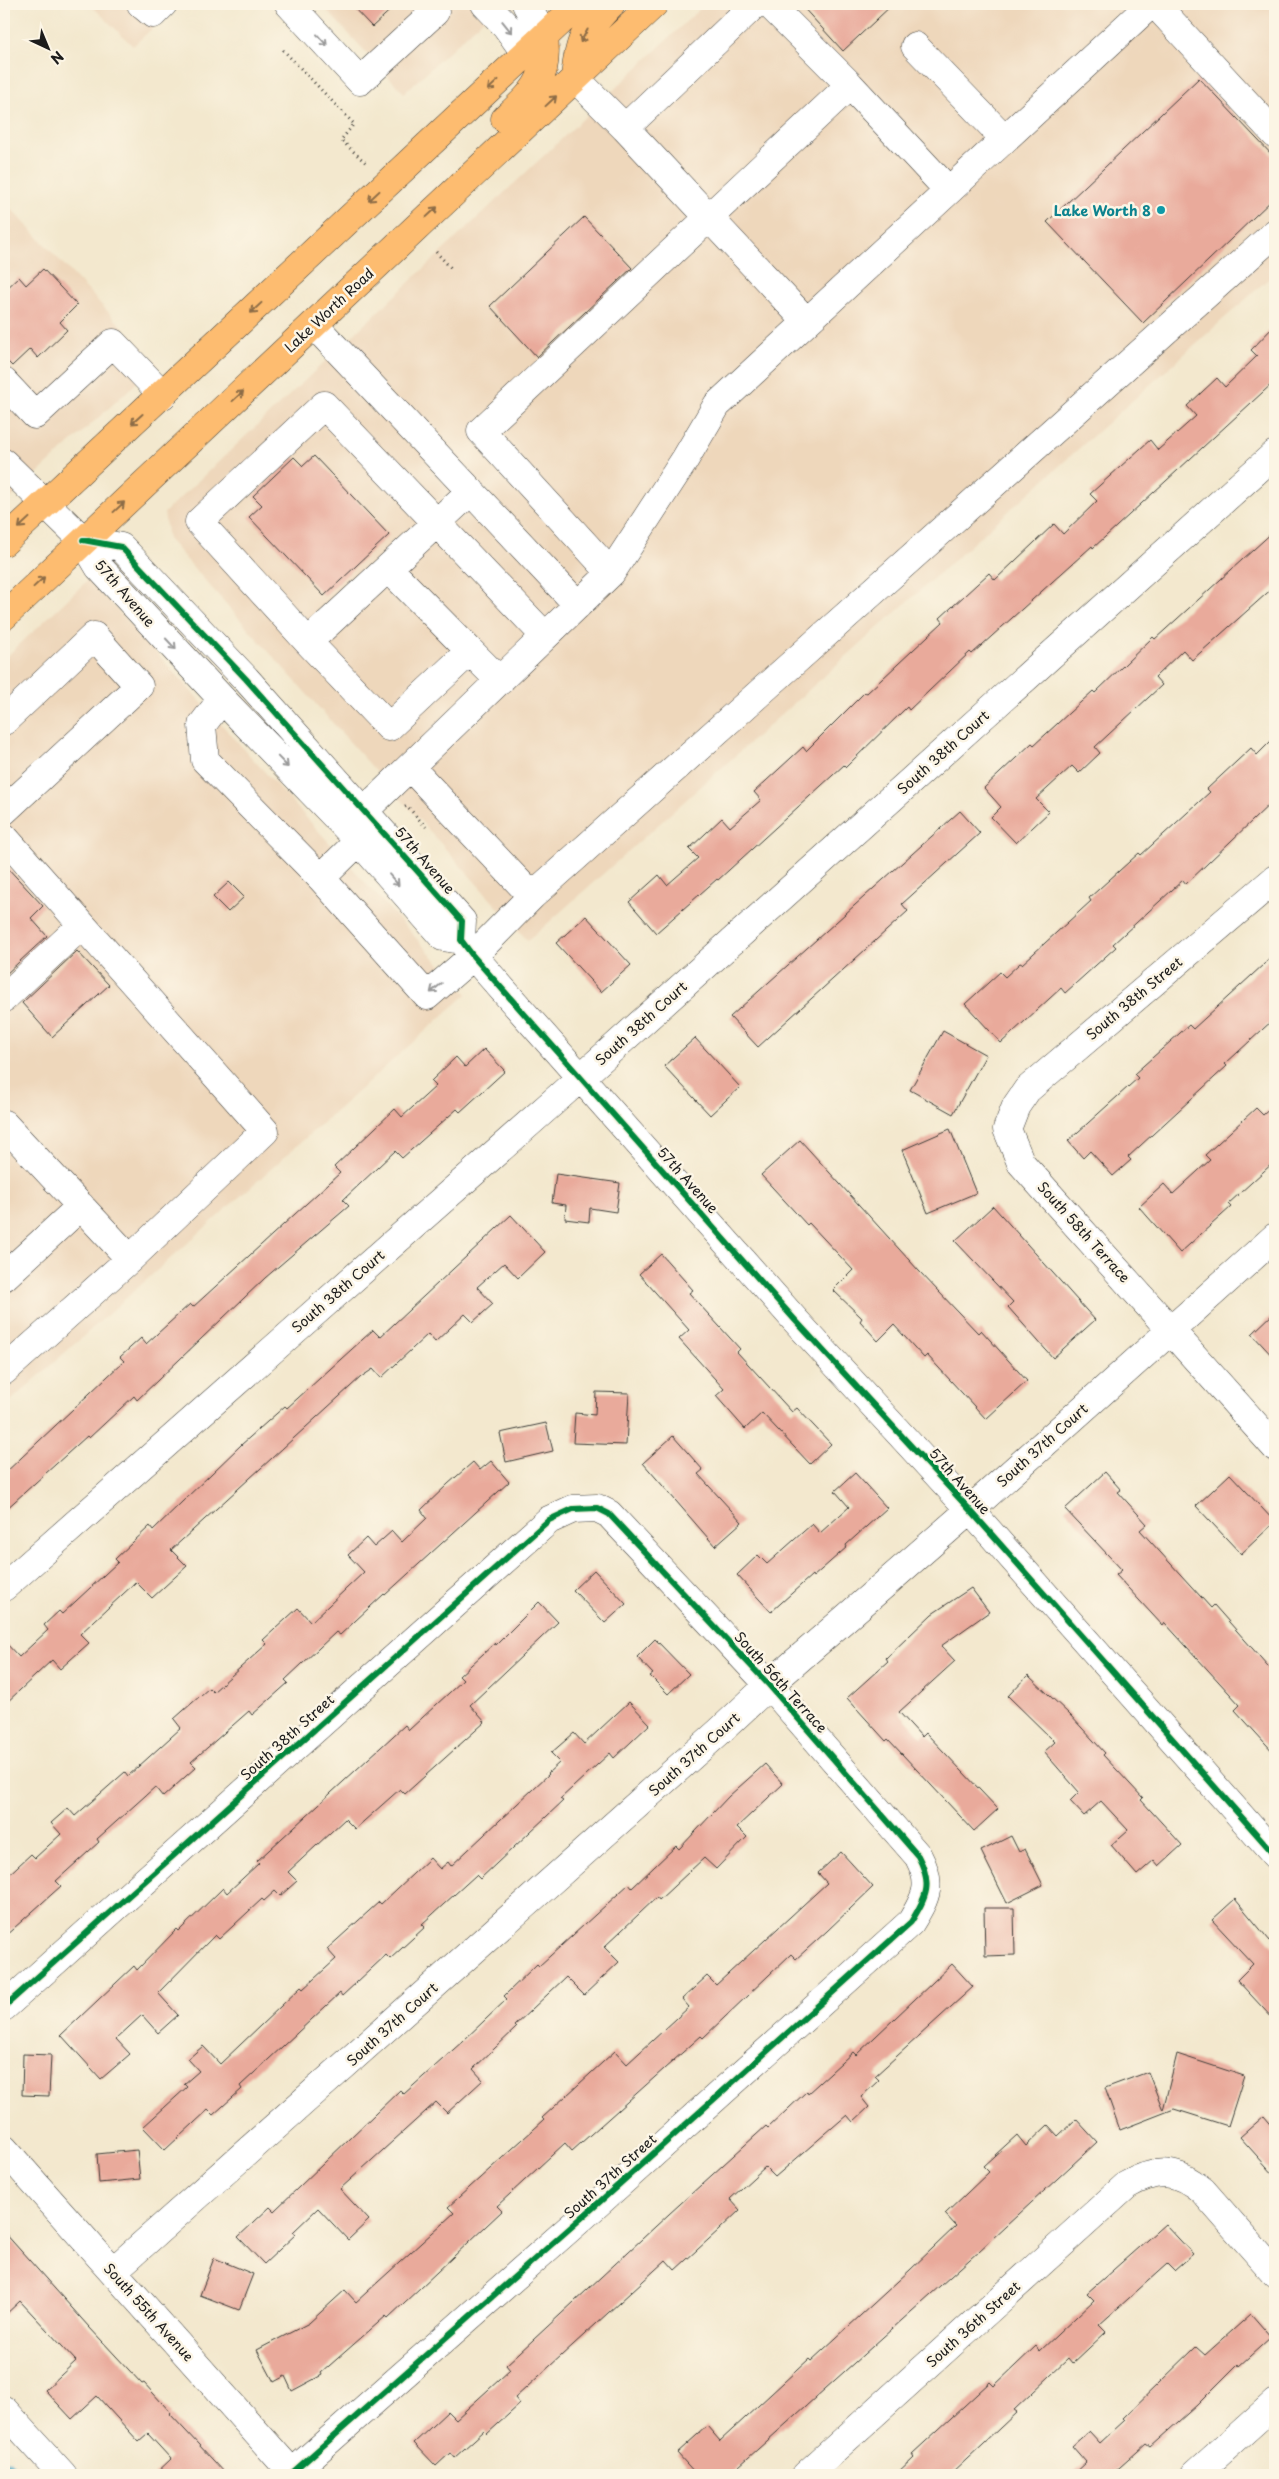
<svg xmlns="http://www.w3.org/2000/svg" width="1279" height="2479" viewBox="0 0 1279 2479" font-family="'Playpen Sans',sans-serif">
<rect width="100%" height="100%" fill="#fcf5e5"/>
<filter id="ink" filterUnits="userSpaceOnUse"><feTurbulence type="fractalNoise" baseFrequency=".02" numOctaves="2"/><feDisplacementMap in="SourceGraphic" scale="10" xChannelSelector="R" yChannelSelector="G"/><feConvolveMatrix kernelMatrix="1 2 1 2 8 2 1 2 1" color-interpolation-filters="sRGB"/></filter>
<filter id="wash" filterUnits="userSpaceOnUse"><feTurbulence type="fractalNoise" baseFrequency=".0096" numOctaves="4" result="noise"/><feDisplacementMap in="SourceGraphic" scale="20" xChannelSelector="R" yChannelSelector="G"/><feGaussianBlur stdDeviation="1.12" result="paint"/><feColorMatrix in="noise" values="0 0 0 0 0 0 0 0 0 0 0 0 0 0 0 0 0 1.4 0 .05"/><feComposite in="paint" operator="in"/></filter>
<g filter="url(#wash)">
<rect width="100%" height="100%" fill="#f3e8ce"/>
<!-- built -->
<path fill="#eed7bb" d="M 90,4 L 179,4 L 133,46 Z
M 321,4 L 500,4 L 404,93 Z
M 705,4 L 1275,4 L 1275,273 L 528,941 L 168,539 L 164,513 Z
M 4,201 L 157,364 L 4,504 Z
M 89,579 L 467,994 L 4,1407 L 4,659 Z"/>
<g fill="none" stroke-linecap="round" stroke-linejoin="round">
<!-- canal -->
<path stroke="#45a6c5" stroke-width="22" d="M 4,2470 L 9,2475"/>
</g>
<g id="blocks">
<!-- building -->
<path fill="#e9aa9b" d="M 350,4 L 397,4 L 372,27 Z
M 800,4 L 893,4 L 843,51 Z
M 1199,78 L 1275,158 L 1275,197 L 1143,323 L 1047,222 Z
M 584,217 L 632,268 L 537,357 L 490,306 Z
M 43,269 L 77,305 L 60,322 L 67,330 L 38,358 L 30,349 L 12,366 L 4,358 L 4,291 L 19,277 L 26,285 Z
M 1275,325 L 1275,381 L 1093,548 L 1092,546 L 972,654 L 970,652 L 909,710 L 907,707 L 846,767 L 844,765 L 718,880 L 717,879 L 656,933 L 629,902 L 659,875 L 667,885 L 698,858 L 689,849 L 722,818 L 730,827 L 761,800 L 754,792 L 803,747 L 806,751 L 865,692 L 867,693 L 943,622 L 940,618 L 989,573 L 995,580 L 1054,524 L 1063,534 L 1097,501 L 1090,494 L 1150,440 L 1158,450 L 1196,416 L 1187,406 L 1217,378 L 1225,387 L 1257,356 L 1251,350 Z
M 314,456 L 389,535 L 324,596 L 249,517 L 262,505 L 253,496 L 294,457 L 303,466 Z
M 1275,530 L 1275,586 L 1192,660 L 1183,650 L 1155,677 L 1162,685 L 1095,747 L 1100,753 L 1079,773 L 1072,766 L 1036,799 L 1049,812 L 1016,843 L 991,817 L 1001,807 L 984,788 L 1032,743 L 1034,745 L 1093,691 L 1095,693 L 1153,637 L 1155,639 Z
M 1275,737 L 1275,799 L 1186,884 L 1183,880 L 1113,944 L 1116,947 L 1065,993 L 1061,988 L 1001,1043 L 965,1004 L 1000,972 L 1005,977 L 1020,963 L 1022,964 L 1091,901 L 1089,898 L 1139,853 L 1141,855 L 1210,792 L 1207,789 L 1251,748 L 1257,755 Z
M 960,811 L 980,833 L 902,904 L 908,911 L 758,1047 L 730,1017 Z
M 4,864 L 43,906 L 31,918 L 47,936 L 5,975 Z
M 229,882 L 244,897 L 228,912 L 213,897 Z
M 586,916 L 631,965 L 601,992 L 556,943 Z
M 77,951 L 109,985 L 52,1037 L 22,1003 Z
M 1275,954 L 1275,1018 L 1225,1064 L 1227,1066 L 1128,1157 L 1131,1160 L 1113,1176 L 1090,1151 L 1083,1158 L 1068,1141 L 1138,1078 L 1134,1074 L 1189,1025 L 1193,1029 Z
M 943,1031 L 986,1055 L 953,1114 L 910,1090 Z
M 695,1038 L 740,1087 L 710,1115 L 664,1066 Z
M 484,1049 L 505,1071 L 460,1112 L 457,1109 L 402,1158 L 395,1151 L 343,1200 L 349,1206 L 265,1278 L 137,1400 L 134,1396 L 89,1438 L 87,1436 L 4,1511 L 4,1474 L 124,1361 L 120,1357 L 141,1338 L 146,1344 L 190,1304 L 193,1307 L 340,1173 L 334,1167 L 395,1109 L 402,1117 L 436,1086 L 431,1081 L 456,1057 L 465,1067 Z
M 1275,1104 L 1275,1161 L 1228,1204 L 1231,1207 L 1180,1253 L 1139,1207 L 1164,1184 L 1173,1194 L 1210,1160 L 1205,1155 L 1256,1108 L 1263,1115 Z
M 950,1129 L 976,1193 L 928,1213 L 902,1150 Z
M 800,1140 L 919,1271 L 978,1333 L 981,1330 L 1027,1381 L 986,1419 L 927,1355 L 924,1358 L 894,1325 L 878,1341 L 860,1321 L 862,1318 L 833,1290 L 853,1270 L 809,1223 L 807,1225 L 761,1175 Z
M 556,1174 L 620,1183 L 616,1212 L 590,1208 L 589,1222 L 565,1219 L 566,1205 L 552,1203 Z
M 993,1206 L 1095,1320 L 1053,1358 L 1008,1307 L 1013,1302 L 955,1241 Z
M 511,1215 L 545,1252 L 518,1278 L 504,1263 L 477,1287 L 493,1304 L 473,1322 L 465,1314 L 435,1342 L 428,1334 L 381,1378 L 373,1369 L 361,1377 L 171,1550 L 187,1566 L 152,1598 L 136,1582 L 80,1634 L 89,1643 L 60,1669 L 52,1660 L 4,1705 L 4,1641 L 19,1657 L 48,1630 L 44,1625 L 59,1611 L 62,1614 L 118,1562 L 115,1559 L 150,1526 L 153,1530 L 241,1445 L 285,1406 L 287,1408 L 373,1330 L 380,1337 Z
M 661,1254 L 693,1290 L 689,1293 L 740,1349 L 737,1352 L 792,1412 L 797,1408 L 831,1444 L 810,1464 L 762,1413 L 745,1429 L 716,1396 L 724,1389 L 679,1339 L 689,1330 L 639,1274 Z
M 1275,1312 L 1275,1359 L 1252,1334 Z
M 596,1392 L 629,1393 L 626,1445 L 573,1443 L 575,1413 L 595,1415 Z
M 546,1423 L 553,1451 L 506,1462 L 500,1433 Z
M 673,1436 L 703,1470 L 698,1474 L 742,1522 L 715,1546 L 643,1463 Z
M 491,1461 L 509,1482 L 385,1595 L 384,1594 L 340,1635 L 336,1632 L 285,1680 L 288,1683 L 252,1715 L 249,1711 L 191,1762 L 196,1767 L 163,1797 L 155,1787 L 97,1839 L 99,1842 L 56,1881 L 61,1886 L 4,1937 L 4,1879 L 31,1854 L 35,1858 L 61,1834 L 51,1823 L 68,1808 L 75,1816 L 125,1772 L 128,1776 L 181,1728 L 174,1719 L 209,1688 L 213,1692 L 267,1644 L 263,1640 L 298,1608 L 311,1622 L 364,1572 L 348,1555 L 366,1538 L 374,1547 L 392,1531 L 402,1542 L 427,1518 L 421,1510 L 448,1484 L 473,1462 L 480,1470 Z
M 1105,1472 L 1121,1490 L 1118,1492 L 1147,1524 L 1140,1530 L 1211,1608 L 1214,1605 L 1275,1674 L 1275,1754 L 1235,1710 L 1240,1705 L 1165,1623 L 1163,1626 L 1116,1575 L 1122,1570 L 1065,1509 Z
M 855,1473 L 887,1508 L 846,1545 L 847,1547 L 813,1577 L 812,1575 L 771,1612 L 737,1575 L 758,1555 L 767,1564 L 812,1524 L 820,1533 L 849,1507 L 835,1491 Z
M 1230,1474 L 1275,1522 L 1241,1554 L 1196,1506 Z
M 594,1570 L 626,1604 L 605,1623 L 573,1590 Z
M 971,1588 L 989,1612 L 941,1646 L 955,1661 L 899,1712 L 922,1737 L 926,1733 L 998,1809 L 974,1831 L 888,1739 L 886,1741 L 847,1698 L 888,1661 L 886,1658 L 932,1614 Z
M 539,1602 L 558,1622 L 470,1705 L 485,1722 L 405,1794 L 400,1789 L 355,1829 L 345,1819 L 288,1872 L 297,1881 L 280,1896 L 275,1891 L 264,1901 L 262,1899 L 219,1939 L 215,1935 L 158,1993 L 178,2015 L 158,2033 L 142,2015 L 116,2039 L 130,2054 L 101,2079 L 61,2035 L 134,1966 L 137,1970 L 177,1929 L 179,1931 L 223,1888 L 227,1893 L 259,1863 L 257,1861 L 405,1725 L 409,1730 L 463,1680 L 459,1676 L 495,1643 L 496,1645 Z
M 655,1639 L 689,1674 L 668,1694 L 650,1676 L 653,1674 L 637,1657 Z
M 1028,1675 L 1070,1715 L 1105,1753 L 1103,1755 L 1143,1798 L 1141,1800 L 1182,1845 L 1159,1866 L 1154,1860 L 1137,1875 L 1111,1845 L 1128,1830 L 1101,1801 L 1084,1816 L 1070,1801 L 1079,1792 L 1044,1752 L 1055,1742 L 1008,1696 Z
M 629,1702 L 650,1724 L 614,1758 L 610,1753 L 560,1799 L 563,1801 L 480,1879 L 476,1875 L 422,1924 L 425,1927 L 390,1959 L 386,1955 L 342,1996 L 340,1993 L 240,2086 L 242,2089 L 213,2115 L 208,2110 L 165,2150 L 143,2127 L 187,2087 L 184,2084 L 199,2071 L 188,2059 L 203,2046 L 220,2064 L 301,1987 L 303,1989 L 336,1959 L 327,1949 L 379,1902 L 381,1904 L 430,1858 L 440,1869 L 448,1862 L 451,1866 L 549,1774 L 548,1773 L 560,1762 L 551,1753 L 574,1733 L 584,1744 Z
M 765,1764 L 783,1784 L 737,1827 L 747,1837 L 716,1869 L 704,1858 L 659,1900 L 657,1897 L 604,1947 L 619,1962 L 584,1995 L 566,1977 L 514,2026 L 516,2028 L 473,2069 L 483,2080 L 447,2113 L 436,2102 L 340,2189 L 369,2220 L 348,2240 L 318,2208 L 293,2232 L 296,2234 L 264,2264 L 238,2237 L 270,2207 L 274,2211 L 400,2090 L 404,2094 L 463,2041 L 507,1999 L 504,1996 L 537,1964 L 539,1966 L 629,1884 L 632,1888 L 676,1846 L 679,1849 L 729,1796 Z
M 1011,1836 L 1019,1852 L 1025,1849 L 1043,1885 L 1007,1903 L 981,1851 Z
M 841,1852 L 873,1887 L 827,1931 L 796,1959 L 791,1954 L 703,2038 L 701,2036 L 572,2151 L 565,2143 L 497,2206 L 502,2211 L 388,2318 L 386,2316 L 321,2373 L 322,2375 L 292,2391 L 285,2376 L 274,2382 L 257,2350 L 309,2323 L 345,2290 L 356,2302 L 454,2213 L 448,2207 L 544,2120 L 542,2118 L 615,2051 L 627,2064 L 689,2007 L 682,1999 L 707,1976 L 716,1985 L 827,1883 L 818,1873 Z
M 1235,1899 L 1275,1947 L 1275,2021 L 1237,1980 L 1253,1964 L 1212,1920 Z
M 984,1908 L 1014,1908 L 1015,1955 L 985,1956 Z
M 952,1964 L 973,1987 L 875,2076 L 879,2080 L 861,2097 L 869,2107 L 853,2122 L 847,2115 L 775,2177 L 765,2167 L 730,2199 L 740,2210 L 719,2230 L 675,2270 L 666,2260 L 515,2398 L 520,2404 L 487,2434 L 484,2431 L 454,2458 L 450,2453 L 436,2466 L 414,2443 L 448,2411 L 456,2419 L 510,2370 L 506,2365 L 669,2214 L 766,2126 L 768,2128 L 807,2091 L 808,2093 L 853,2052 L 856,2055 Z
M 23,2054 L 51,2055 L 49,2096 L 22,2095 Z
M 1177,2054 L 1244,2076 L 1228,2126 L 1174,2109 L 1120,2130 L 1105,2088 L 1148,2072 L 1163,2110 Z
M 1264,2116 L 1275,2129 L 1275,2176 L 1240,2137 Z
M 1076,2119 L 1097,2142 L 979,2251 L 729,2475 L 697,2475 L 677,2453 L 707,2426 L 720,2441 L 809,2359 L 811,2361 L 910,2270 L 956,2226 L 945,2214 L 989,2172 L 983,2166 L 1017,2135 L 1026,2146 L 1048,2125 L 1058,2136 Z
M 137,2150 L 140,2179 L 99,2183 L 97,2154 Z
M 1165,2224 L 1193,2254 L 1174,2271 L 1167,2264 L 1099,2325 L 1106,2332 L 1072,2364 L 1068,2359 L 1014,2410 L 1017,2412 L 950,2475 L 895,2475 L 914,2457 L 912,2454 L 990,2382 L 994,2386 L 1036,2346 L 1040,2351 L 1094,2300 L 1087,2293 Z
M 4,2232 L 89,2327 L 142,2384 L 144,2383 L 171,2413 L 170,2414 L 227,2475 L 154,2475 L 171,2459 L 148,2434 L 139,2442 L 97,2396 L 72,2419 L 45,2390 L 76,2361 L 20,2301 L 4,2316 Z
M 214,2258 L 253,2274 L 239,2310 L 200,2295 Z
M 1251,2314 L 1271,2337 L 1239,2366 L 1238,2364 L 1197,2405 L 1150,2447 L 1146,2444 L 1111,2475 L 1072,2475 L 1086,2462 L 1072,2446 L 1089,2431 L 1100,2443 L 1125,2420 L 1123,2418 L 1196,2347 L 1205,2355 Z"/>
</g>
</g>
<g filter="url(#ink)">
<use href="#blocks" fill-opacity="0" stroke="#3c3b37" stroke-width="1"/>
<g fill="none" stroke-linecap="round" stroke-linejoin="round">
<!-- minor casing -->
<g stroke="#3c3b37" stroke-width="29">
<path id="minor" d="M 141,4 L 153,14 L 163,4
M 289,4 L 360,81 L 435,12 L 427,4
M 485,4 L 506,26 L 526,54
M 526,4 L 544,37
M 769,4 L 850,85
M 1155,4 L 1275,134
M 915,46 L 1004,138
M 575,78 L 625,128 L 755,4
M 625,128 L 806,321
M 314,325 L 578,605
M 4,382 L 35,415 L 113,343 L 163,395
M 4,463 L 83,540 L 99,567 L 222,699 L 359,841 L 443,937 L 461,940
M 471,491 L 308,642 L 199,522 L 324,405 L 545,636
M 83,540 L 121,547 L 246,679 L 462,921 L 461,940 L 473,956 L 795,1320 L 970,1510 L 1275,1855
M 388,568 L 470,651
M 611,573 L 481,431 L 850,85 L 948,190
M 308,642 L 389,727 L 470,651 L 500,681
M 222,699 L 202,725 L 205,760 L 321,878 L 427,996 L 473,956 L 532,896
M 4,721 L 94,636 L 139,686 L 4,811
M 410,767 L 532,896 L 1275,233
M 365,810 L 611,573 L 684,461 L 717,405 L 1151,4
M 4,837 L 265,1131 L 130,1259 L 4,1124
M 321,878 L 359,841
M 1275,879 L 1027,1090 L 1016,1106 L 1007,1129 L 1021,1163 L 1275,1447
M 4,998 L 82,925
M 4,1277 L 81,1206
M 4,1371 L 130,1259
M 4,1587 L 560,1096 L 1275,454
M 4,2007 L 549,1520 L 573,1509 L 597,1508 L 609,1514 L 769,1685 L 918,1856 C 933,1884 927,1896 911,1922 L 595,2206 L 292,2473
M 4,2149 L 294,2475
M 113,2271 L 720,1731 L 769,1685 L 970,1510 L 1275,1237
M 4,2410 L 63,2475
M 806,2475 L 1127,2185 C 1157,2168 1177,2169 1203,2191 L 1275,2273
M 1195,2475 L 1275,2403"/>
</g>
<!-- major casing -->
<g stroke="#3c3b37" stroke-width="29">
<path id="major" d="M 575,78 C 579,37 584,33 611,4
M 505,119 C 535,91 549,79 544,37
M 4,542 L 579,4
M 4,616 L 654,4"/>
</g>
<!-- path -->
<path stroke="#3c3b37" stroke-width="3" stroke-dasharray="1 4" stroke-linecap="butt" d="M 283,50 L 354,124 L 341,140 L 367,164
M 436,252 L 451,268
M 405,807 L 407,806 L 426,827"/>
<!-- minor -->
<use href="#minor" stroke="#fff" stroke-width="28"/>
<!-- major -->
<use href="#major" stroke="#fdbc6f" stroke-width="28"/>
<!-- cycleway casing -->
<g stroke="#fcf5e5" stroke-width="9">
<path id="cycleway" d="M 83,540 L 121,547 L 246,679 L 462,921 L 461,940 L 473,956 L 795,1320 L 970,1510 L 1275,1855
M 4,2007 L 549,1520 L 573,1509 L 597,1508 L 609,1514 L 769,1685 L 918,1856 C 933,1884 927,1896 911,1922 L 595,2206 L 292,2473"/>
</g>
<!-- cycleway -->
<use href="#cycleway" stroke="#00873e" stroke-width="6"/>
</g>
<!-- one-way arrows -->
<defs><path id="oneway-shaft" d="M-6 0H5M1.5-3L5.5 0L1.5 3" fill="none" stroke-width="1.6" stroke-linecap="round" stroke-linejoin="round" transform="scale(1.25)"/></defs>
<g stroke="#999">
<use href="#oneway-shaft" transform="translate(507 27) rotate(51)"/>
<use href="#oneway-shaft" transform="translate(322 40) rotate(48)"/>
<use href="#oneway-shaft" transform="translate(171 644) rotate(47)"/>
<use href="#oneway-shaft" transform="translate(283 762) rotate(46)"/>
<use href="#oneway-shaft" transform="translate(394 880) rotate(49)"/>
<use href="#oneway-shaft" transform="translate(436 988) rotate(140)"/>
</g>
<g stroke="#8c6c46">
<use href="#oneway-shaft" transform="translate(584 36) rotate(119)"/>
<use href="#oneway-shaft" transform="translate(493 85) rotate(137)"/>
<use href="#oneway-shaft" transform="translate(551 101) rotate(-43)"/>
<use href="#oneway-shaft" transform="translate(374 196) rotate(137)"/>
<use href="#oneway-shaft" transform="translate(432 212) rotate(-43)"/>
<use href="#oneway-shaft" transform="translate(256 308) rotate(137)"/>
<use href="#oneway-shaft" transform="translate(238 396) rotate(-43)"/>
<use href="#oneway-shaft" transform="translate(137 419) rotate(138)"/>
<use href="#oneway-shaft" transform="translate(119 507) rotate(-43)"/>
<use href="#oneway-shaft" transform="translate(24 523) rotate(137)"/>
<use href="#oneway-shaft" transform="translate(39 582) rotate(-43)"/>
</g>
</g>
<!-- markers -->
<circle fill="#0f9aa8" stroke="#fcf5e5" stroke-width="2" cx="1161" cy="210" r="5"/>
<g text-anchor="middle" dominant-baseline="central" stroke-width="5" stroke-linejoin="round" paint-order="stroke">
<!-- culture labels -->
<g font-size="14" font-weight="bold" fill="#0d838f" stroke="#fcf5e5" text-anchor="end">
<text x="1151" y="210">Lake Worth 8</text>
</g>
<!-- street labels -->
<g font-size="14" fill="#1c1c1c" stroke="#fcf5e5">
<text transform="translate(329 310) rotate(-43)">Lake Worth Road</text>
<text transform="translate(125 593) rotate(49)">57th Avenue</text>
<text transform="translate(943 752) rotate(-42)">South 38th Court</text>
<text transform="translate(425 860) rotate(49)">57th Avenue</text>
<text transform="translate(1134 998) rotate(-40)">South 38th Street</text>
<text transform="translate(641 1023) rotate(-42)">South 38th Court</text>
<text transform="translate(688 1180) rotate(48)">57th Avenue</text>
<text transform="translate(1084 1232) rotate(48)">South 58th Terrace</text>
<text transform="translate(338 1291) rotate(-41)">South 38th Court</text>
<text transform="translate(1042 1445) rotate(-42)">South 37th Court</text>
<text transform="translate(960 1481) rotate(48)">57th Avenue</text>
<text transform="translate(781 1682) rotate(48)">South 56th Terrace</text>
<text transform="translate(287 1737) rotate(-42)">South 38th Street</text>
<text transform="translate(694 1754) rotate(-42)">South 37th Court</text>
<text transform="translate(392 2024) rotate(-42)">South 37th Court</text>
<text transform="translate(610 2176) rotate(-42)">South 37th Street</text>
<text transform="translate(149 2312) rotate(48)">South 55th Avenue</text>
<text transform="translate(973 2324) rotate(-42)">South 36th Street</text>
</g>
</g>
<!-- margin -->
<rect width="1279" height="2479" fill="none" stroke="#fcf5e5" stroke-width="20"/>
<!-- north arrow -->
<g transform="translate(48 48) rotate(136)" stroke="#fcf5e5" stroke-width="4" paint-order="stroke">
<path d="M0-4L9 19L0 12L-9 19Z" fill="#1c1c1c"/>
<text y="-8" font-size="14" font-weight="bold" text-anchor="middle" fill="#1c1c1c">N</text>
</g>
</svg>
